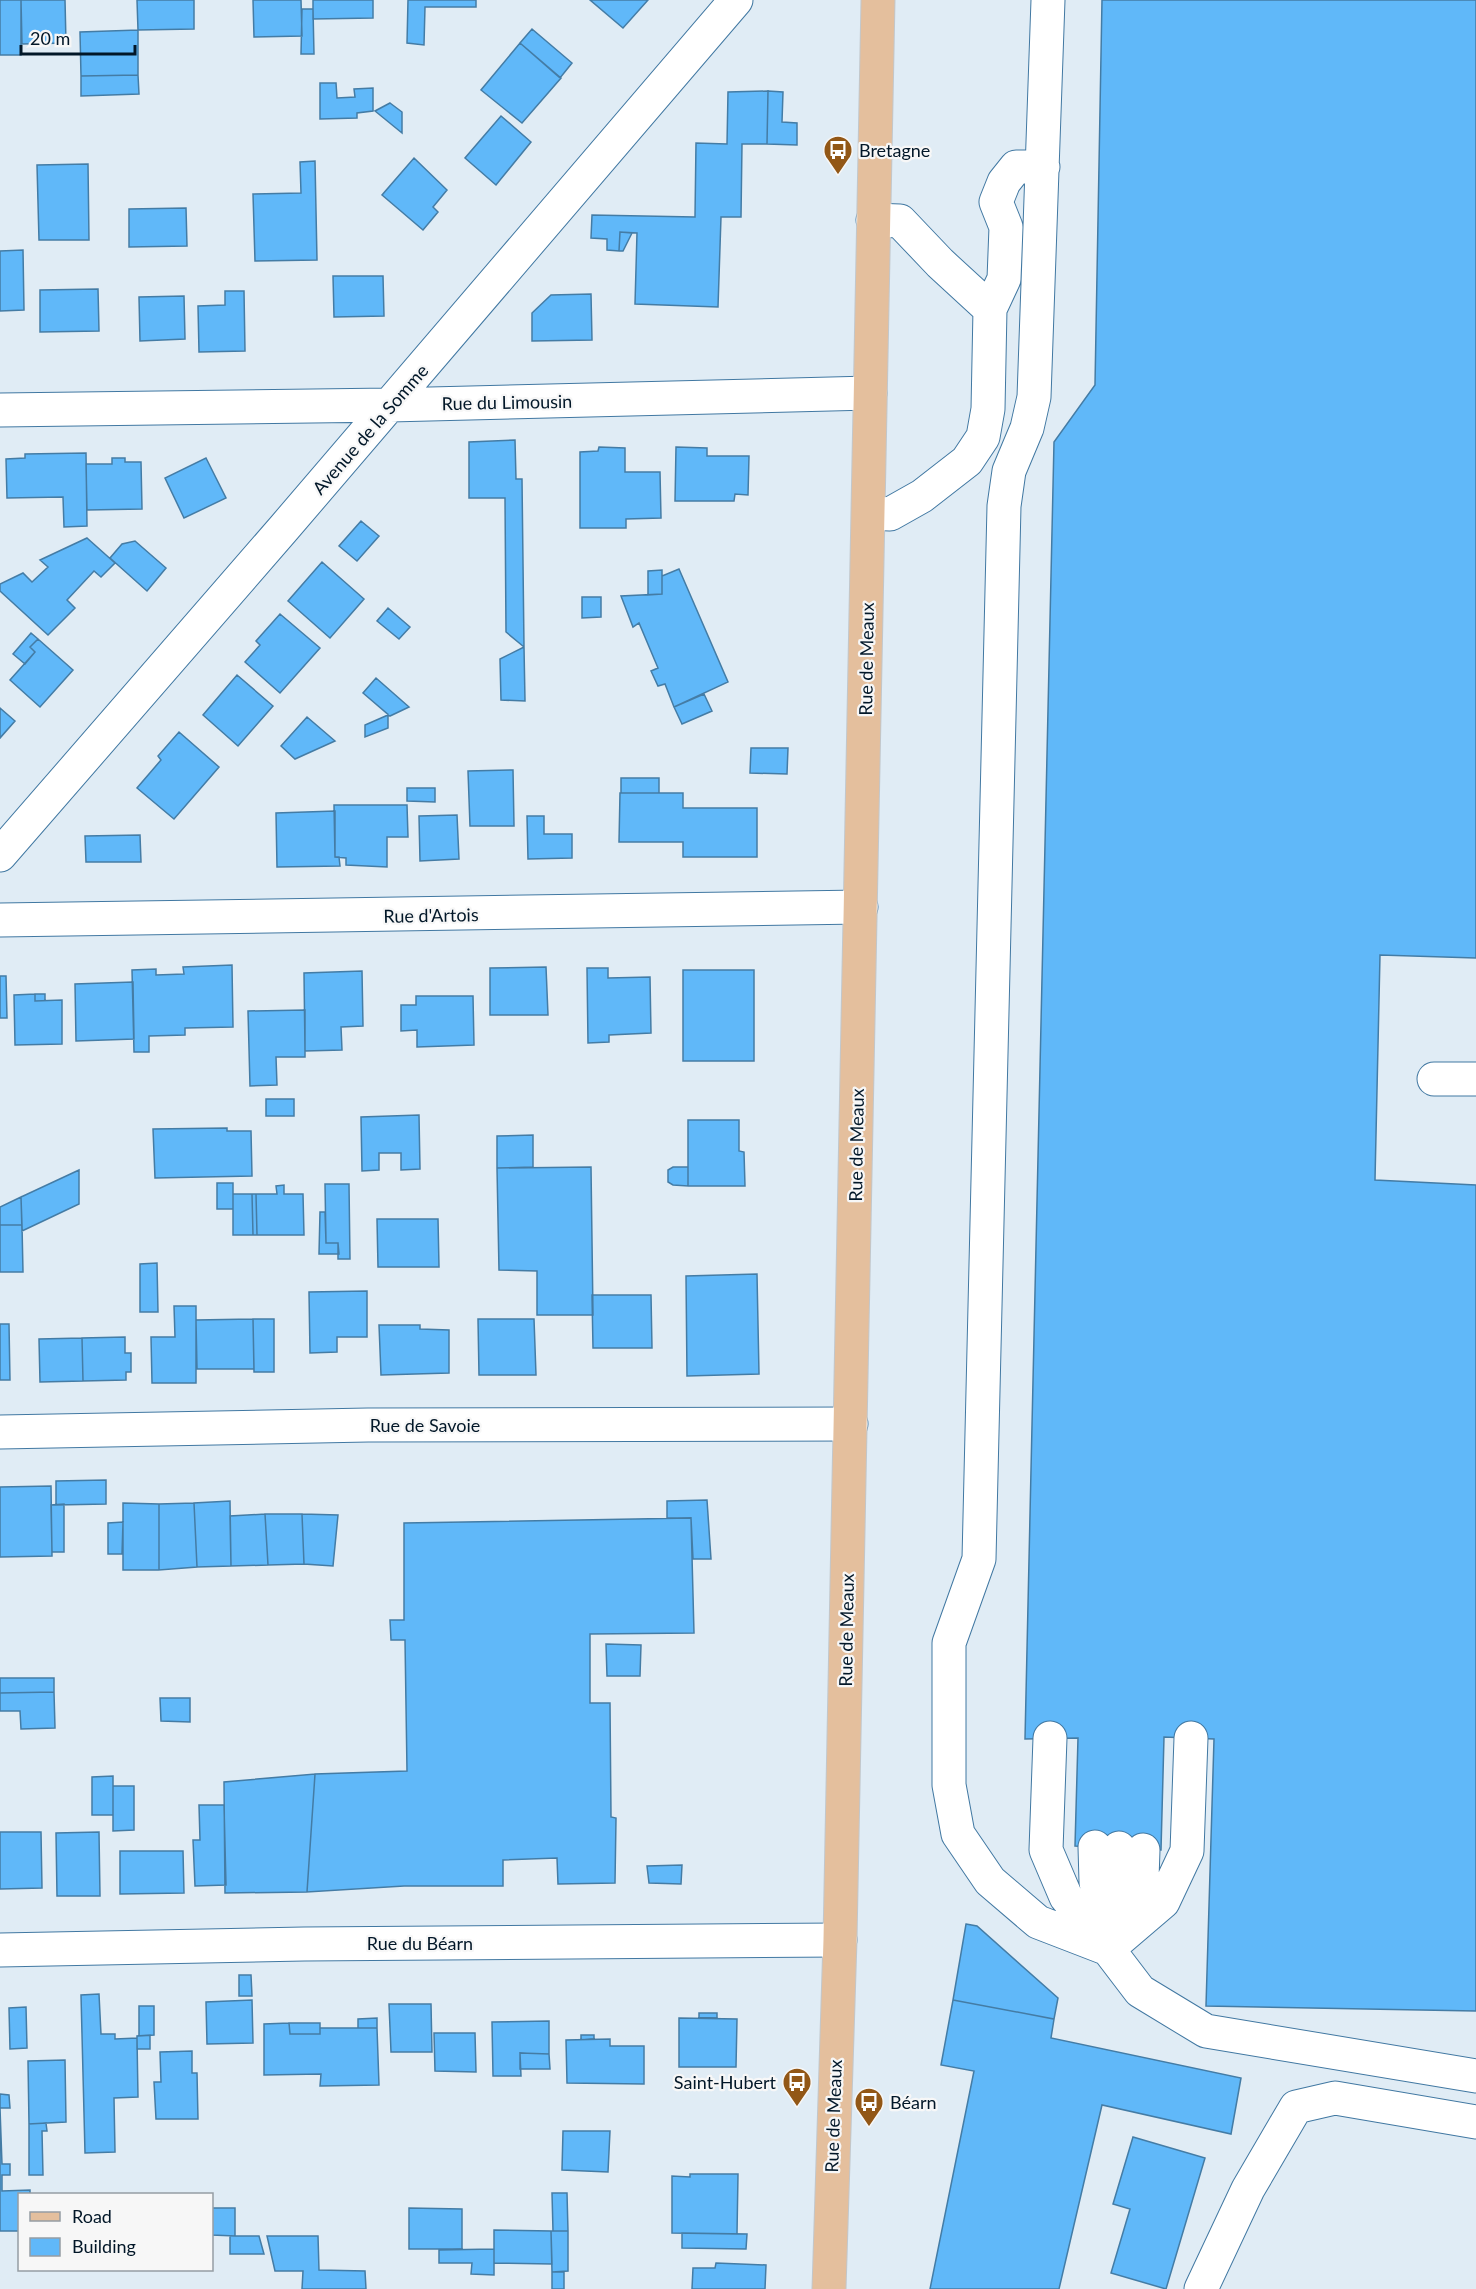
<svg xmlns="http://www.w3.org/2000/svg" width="1476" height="2289" viewBox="0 0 1476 2289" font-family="Lato,sans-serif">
<rect width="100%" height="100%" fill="#e0ecf5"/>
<!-- building -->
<path fill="#60b8f9" stroke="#447ca5" stroke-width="1.5" d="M 0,0 L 21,0 L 21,55 L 0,55 Z
M 21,0 L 65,0 L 66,43 L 22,44 Z
M 137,0 L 194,0 L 194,29 L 138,30 Z
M 253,0 L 301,0 L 302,36 L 254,37 Z
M 313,0 L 373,0 L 373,18 L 313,19 Z
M 408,0 L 476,0 L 476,7 L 425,7 L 424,45 L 407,43 Z
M 590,0 L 648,0 L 623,28 Z
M 1102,0 L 1476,0 L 1476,958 L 1380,955 L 1375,1180 L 1476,1185 L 1476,2011 L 1206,2006 L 1214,1739 L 1164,1737 L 1161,1850 L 1075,1846 L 1078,1738 L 1025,1739 L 1054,442 L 1095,385 Z
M 302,9 L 313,9 L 314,54 L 301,54 Z
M 532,29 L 572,63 L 560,78 L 520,43 Z
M 138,30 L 138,75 L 81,76 L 80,32 Z
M 520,43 L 561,78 L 522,123 L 481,90 Z
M 138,75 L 139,94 L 81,96 L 81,76 Z
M 320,83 L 336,83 L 337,98 L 355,97 L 354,89 L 373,88 L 373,111 L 357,113 L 357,118 L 320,119 Z
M 768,91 L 767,144 L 742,144 L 741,217 L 721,217 L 718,307 L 635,304 L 637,233 L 620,232 L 619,251 L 607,250 L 607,239 L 591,238 L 592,215 L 695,217 L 696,143 L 727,144 L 728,92 Z
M 768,91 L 783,92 L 782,122 L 797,123 L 797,145 L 767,144 Z
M 390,103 L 402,112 L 402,133 L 375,111 Z
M 501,116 L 531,142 L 496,185 L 465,158 Z
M 414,158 L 447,190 L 433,207 L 438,212 L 423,230 L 382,195 Z
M 315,161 L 317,260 L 255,261 L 253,194 L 301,193 L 300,162 Z
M 88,164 L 89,240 L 39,240 L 37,165 Z
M 186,208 L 187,246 L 129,247 L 129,209 Z
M 620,232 L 632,233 L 623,251 L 619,251 Z
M 23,250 L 24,310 L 0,311 L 0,251 Z
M 333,276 L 383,276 L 384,316 L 334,317 Z
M 98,289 L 99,331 L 40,332 L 40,290 Z
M 225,291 L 244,291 L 245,351 L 199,352 L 198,306 L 225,305 Z
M 591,294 L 592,340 L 532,341 L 532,313 L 551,295 Z
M 184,296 L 185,339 L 140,341 L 139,297 Z
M 515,440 L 516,479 L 522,479 L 524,647 L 506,632 L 505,498 L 469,498 L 469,442 Z
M 599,447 L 625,448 L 625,472 L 660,472 L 661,518 L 626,519 L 626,528 L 580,528 L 580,452 L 598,451 Z
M 676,447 L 707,448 L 707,456 L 749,456 L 748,495 L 735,494 L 734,501 L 675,501 Z
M 86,453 L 87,526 L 64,527 L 63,497 L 7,498 L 6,459 L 25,458 L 25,454 Z
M 112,458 L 125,458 L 125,462 L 141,462 L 142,509 L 87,510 L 86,464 L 112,464 Z
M 206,458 L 226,498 L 184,518 L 165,478 Z
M 361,521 L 379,536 L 357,561 L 339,546 Z
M 87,538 L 115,563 L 101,577 L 94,571 L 67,600 L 75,608 L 48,635 L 0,591 L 0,584 L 23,573 L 32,582 L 48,567 L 40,560 Z
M 135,541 L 166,568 L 147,591 L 110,558 L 122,544 Z
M 322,562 L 364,599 L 330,638 L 288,601 Z
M 679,569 L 728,682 L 674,707 L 665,684 L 658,686 L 651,671 L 658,668 L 639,623 L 633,627 L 621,596 L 662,594 L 662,576 Z
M 662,570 L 662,594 L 648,595 L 648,571 Z
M 582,597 L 601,597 L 601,617 L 582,618 Z
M 388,608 L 410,627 L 399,639 L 377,621 Z
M 280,614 L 320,648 L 280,693 L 245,662 L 260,645 L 256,641 Z
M 31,633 L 38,639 L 30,647 L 35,652 L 25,664 L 13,654 Z
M 38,639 L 73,670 L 40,707 L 10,680 L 35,652 L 30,647 Z
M 524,647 L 525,701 L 501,700 L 500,659 Z
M 237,675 L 273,706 L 238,746 L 203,715 Z
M 376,678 L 409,707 L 390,716 L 363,693 Z
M 704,694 L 712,711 L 682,724 L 674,707 Z
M 0,708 L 15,721 L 0,738 Z
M 388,715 L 388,728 L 365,737 L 365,725 Z
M 307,717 L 335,741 L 295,759 L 281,746 Z
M 179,732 L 219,767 L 174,819 L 137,788 L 161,760 L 158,756 Z
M 751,748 L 788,748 L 787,774 L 750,773 Z
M 513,770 L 514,826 L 470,826 L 468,771 Z
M 621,778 L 659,778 L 659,793 L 621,793 Z
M 407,788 L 435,788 L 435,802 L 407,801 Z
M 620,793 L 683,793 L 683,808 L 757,808 L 757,857 L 683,857 L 683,842 L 619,842 Z
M 334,805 L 407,805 L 408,837 L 387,837 L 387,867 L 346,865 L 346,858 L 335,857 Z
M 335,811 L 335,857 L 339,857 L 340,866 L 277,867 L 276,813 Z
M 457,815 L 459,859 L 420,861 L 419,816 Z
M 527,816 L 544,816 L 544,834 L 572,834 L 572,858 L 528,859 Z
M 140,835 L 141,862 L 86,862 L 85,836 Z
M 232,965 L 233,1027 L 185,1028 L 185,1035 L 149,1036 L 149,1052 L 134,1052 L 132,970 L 156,969 L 156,975 L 184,974 L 183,967 Z
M 546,967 L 548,1015 L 490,1015 L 490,968 Z
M 587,968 L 608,968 L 608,978 L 650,977 L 651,1033 L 609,1035 L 609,1042 L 588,1043 Z
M 683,970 L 754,970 L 754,1061 L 683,1061 Z
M 362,971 L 363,1026 L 341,1027 L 342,1050 L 305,1051 L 304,973 Z
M 0,976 L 6,976 L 7,1018 L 0,1018 Z
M 133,982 L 134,1039 L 76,1041 L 75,984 Z
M 35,994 L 45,994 L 45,1001 L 35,1001 Z
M 35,994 L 35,1001 L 62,1000 L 62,1044 L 15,1045 L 14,995 Z
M 416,996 L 473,996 L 474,1045 L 417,1047 L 417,1030 L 401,1031 L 401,1005 L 416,1005 Z
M 305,1010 L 305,1057 L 276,1057 L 277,1085 L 250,1086 L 248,1011 Z
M 266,1099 L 294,1099 L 294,1116 L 266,1116 Z
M 419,1115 L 420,1169 L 401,1170 L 401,1153 L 379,1153 L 379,1170 L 362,1171 L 361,1117 Z
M 688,1120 L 739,1120 L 739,1151 L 744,1152 L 745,1186 L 688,1186 Z
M 227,1128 L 227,1131 L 251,1131 L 252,1176 L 155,1178 L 153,1129 Z
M 533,1135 L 533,1167 L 497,1168 L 497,1136 Z
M 591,1167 L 593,1315 L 537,1315 L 537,1271 L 499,1270 L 497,1168 Z
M 673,1167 L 688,1167 L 688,1186 L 673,1185 L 668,1182 L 668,1170 Z
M 79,1170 L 79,1204 L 22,1231 L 21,1197 Z
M 217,1183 L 233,1183 L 233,1209 L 217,1209 Z
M 325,1184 L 349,1184 L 350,1259 L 338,1259 L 338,1243 L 326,1243 Z
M 284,1185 L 284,1194 L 303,1194 L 304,1235 L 257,1235 L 256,1194 L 277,1194 L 276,1186 Z
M 233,1194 L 252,1194 L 253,1235 L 233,1235 Z
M 252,1194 L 256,1194 L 257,1235 L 253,1235 Z
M 21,1197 L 22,1225 L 0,1225 L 0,1207 Z
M 320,1212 L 325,1212 L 326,1243 L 338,1243 L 339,1254 L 319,1254 Z
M 377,1219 L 438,1219 L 439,1267 L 378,1267 Z
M 0,1225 L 22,1225 L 23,1272 L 0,1272 Z
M 157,1263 L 158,1312 L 140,1312 L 140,1264 Z
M 757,1274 L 759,1374 L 687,1376 L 686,1276 Z
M 367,1291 L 367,1337 L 337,1337 L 337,1352 L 310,1353 L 309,1292 Z
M 592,1295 L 651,1295 L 652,1348 L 593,1348 Z
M 174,1306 L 196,1306 L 196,1383 L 152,1383 L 151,1337 L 175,1337 Z
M 253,1319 L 254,1369 L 197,1369 L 196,1320 Z
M 253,1319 L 274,1319 L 274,1372 L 254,1372 Z
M 478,1319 L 534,1319 L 536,1375 L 479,1375 Z
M 0,1324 L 9,1324 L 10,1380 L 0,1380 Z
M 379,1325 L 420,1325 L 420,1329 L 449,1330 L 449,1373 L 381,1375 Z
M 125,1337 L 125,1353 L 131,1353 L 131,1372 L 126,1372 L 126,1380 L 83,1381 L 82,1338 Z
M 82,1338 L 83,1381 L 40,1382 L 39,1339 Z
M 106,1480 L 106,1504 L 56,1505 L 56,1481 Z
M 51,1486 L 52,1556 L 0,1557 L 0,1487 Z
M 707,1500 L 711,1559 L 693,1559 L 691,1518 L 667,1518 L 667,1501 Z
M 230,1501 L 231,1566 L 197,1567 L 194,1503 Z
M 123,1503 L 159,1504 L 159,1570 L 123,1570 Z
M 194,1503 L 197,1567 L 159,1570 L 159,1504 Z
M 64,1504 L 64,1552 L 52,1552 L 51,1505 Z
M 265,1514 L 268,1565 L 231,1566 L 230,1516 Z
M 265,1514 L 302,1514 L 304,1564 L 268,1565 Z
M 302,1514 L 338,1515 L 333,1566 L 304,1564 Z
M 691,1518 L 694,1633 L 590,1634 L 590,1703 L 610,1703 L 611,1817 L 616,1818 L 615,1883 L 558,1884 L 557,1858 L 503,1860 L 503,1886 L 404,1886 L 307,1892 L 315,1774 L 407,1771 L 405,1640 L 391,1640 L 390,1620 L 404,1620 L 404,1523 Z
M 123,1522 L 122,1554 L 108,1554 L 108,1523 Z
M 606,1644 L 641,1645 L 640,1676 L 607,1676 Z
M 0,1678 L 54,1678 L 54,1692 L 0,1693 Z
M 54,1692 L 55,1728 L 21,1729 L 20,1711 L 0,1711 L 0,1693 Z
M 160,1698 L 190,1698 L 190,1722 L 161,1721 Z
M 315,1774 L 307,1892 L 225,1893 L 224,1782 Z
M 113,1776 L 113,1815 L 92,1815 L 92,1777 Z
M 113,1786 L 134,1786 L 134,1830 L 113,1831 Z
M 199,1805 L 224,1805 L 226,1885 L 195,1886 L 193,1840 L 200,1840 Z
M 0,1832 L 41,1832 L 42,1888 L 0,1889 Z
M 99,1832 L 100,1896 L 57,1896 L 56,1833 Z
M 120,1851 L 183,1851 L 184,1893 L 120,1894 Z
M 682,1865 L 681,1884 L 649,1883 L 647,1866 Z
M 966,1924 L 977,1926 L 1058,1998 L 1054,2019 L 953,2000 Z
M 239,1975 L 251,1975 L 252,1996 L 239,1996 Z
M 99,1994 L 101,2034 L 115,2034 L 115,2039 L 137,2038 L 138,2097 L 114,2098 L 115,2152 L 85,2153 L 81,1995 Z
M 252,2000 L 253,2043 L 207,2044 L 206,2002 Z
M 953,2000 L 1054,2019 L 1051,2038 L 1241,2078 L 1231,2134 L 1102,2105 L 1059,2289 L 930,2289 L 974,2071 L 941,2065 Z
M 389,2004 L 431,2004 L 432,2052 L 391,2052 Z
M 139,2006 L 154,2006 L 154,2035 L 139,2036 Z
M 26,2007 L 27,2048 L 10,2049 L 9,2008 Z
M 699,2013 L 717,2013 L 717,2018 L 699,2018 Z
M 377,2018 L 377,2028 L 358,2028 L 358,2019 Z
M 679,2018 L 737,2019 L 736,2067 L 679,2067 Z
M 549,2021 L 549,2054 L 520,2053 L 521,2076 L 493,2076 L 492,2022 Z
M 289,2023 L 290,2034 L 320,2034 L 320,2028 L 377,2028 L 379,2085 L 320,2086 L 321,2074 L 264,2075 L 264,2024 Z
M 289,2023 L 320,2023 L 320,2034 L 290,2034 Z
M 434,2033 L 475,2033 L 476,2072 L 435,2071 Z
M 150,2035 L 150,2049 L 137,2049 L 137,2036 Z
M 581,2035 L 594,2035 L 594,2039 L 581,2040 Z
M 610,2039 L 610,2046 L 644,2046 L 644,2084 L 567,2083 L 566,2040 Z
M 192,2051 L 192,2073 L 197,2073 L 198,2119 L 156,2119 L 154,2082 L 161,2082 L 160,2052 Z
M 520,2053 L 549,2054 L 550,2069 L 520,2069 Z
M 65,2060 L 66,2122 L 29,2124 L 28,2061 Z
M 0,2094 L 9,2095 L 10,2108 L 0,2108 Z
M 0,2108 L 2,2164 L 10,2164 L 10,2175 L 2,2175 L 2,2191 L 30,2190 L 30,2194 L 20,2194 L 20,2231 L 0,2231 Z
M 46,2123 L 47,2131 L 42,2131 L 43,2175 L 29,2175 L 29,2124 Z
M 563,2131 L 610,2131 L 608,2172 L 562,2170 Z
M 1133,2137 L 1205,2158 L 1166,2289 L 1111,2273 L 1130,2209 L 1113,2204 Z
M 690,2174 L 738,2174 L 737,2234 L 672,2233 L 672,2176 L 690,2177 Z
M 552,2193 L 567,2193 L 568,2231 L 553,2231 Z
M 212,2208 L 235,2208 L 235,2236 L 212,2235 Z
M 409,2208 L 462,2209 L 462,2249 L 409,2249 Z
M 494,2230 L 551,2231 L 552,2264 L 494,2263 Z
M 551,2231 L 568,2231 L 568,2271 L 552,2272 Z
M 682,2233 L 747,2234 L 746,2249 L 682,2248 Z
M 230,2236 L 259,2236 L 264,2254 L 230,2254 Z
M 267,2236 L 318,2236 L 319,2270 L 365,2271 L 366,2289 L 302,2289 L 303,2271 L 275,2271 Z
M 494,2249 L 494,2275 L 471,2274 L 472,2263 L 439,2263 L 439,2250 Z
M 716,2263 L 766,2265 L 765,2289 L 692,2289 L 693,2268 L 715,2268 Z
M 552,2272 L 564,2272 L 564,2289 L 552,2289 Z"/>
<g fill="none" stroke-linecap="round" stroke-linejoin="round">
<!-- minor casing -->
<g stroke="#4178a2" stroke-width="35">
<path id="minor" d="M 1048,0 L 1034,397 L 1027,428 L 1009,471 L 1004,506 L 979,1559 L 949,1643 L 949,1785 L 958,1834 L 990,1881 L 1038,1922 L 1108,1949 L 1140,1991 L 1206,2031 L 1476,2076
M 873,220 L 900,221 L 940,263 L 990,309
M 0,410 L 390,405 L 870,393
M 869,513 L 890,514 L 922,496 L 967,461 L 983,437 L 988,409 L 990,309 L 1004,279 L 1006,227 L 996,202 L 1004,182 L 1016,167 L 1043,167
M 0,855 L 284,528 L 736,0
M 0,920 L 861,907
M 1434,1079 L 1476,1079
M 0,1432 L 368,1425 L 851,1424
M 1050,1738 L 1046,1850 L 1066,1897 L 1107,1948
M 1095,1847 L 1096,1882 L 1107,1944
M 1116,1903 L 1120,1881 L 1119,1848
M 1114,1937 L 1142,1879 L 1143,1850
M 1108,1949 L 1163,1902 L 1187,1851 L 1191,1738
M 0,1950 L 304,1944 L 840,1940
M 1201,2289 L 1248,2189 L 1296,2107 L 1335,2098 L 1476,2122"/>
</g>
<!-- major casing -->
<g stroke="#c2c7cb" stroke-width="35">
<path id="major" d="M 829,2289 L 840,1940 L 878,0"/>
</g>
<!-- minor -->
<use href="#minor" stroke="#fff" stroke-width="33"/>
<!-- major -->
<use href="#major" stroke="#e4bf9d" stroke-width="33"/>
</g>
<!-- icons -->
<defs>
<g id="bus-pin" transform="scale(1.5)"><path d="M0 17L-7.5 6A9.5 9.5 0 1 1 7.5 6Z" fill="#925716" stroke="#f7f7f7"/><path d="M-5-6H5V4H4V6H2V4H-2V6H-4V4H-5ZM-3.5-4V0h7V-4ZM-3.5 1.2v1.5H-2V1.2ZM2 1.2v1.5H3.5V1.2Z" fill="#fff"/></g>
</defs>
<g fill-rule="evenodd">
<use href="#bus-pin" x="838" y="150"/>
<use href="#bus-pin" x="797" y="2082"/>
<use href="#bus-pin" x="869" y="2102"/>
</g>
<g text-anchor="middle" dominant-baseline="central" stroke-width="4.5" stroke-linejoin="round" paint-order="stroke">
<!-- poi labels -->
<g font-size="18" fill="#021728" stroke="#f7f7f7" text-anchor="start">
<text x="859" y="150">Bretagne</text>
<text x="776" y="2082" text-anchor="end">Saint-Hubert</text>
<text x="890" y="2102">Béarn</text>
</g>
<!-- street labels -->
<g font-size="18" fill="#021728" stroke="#f7f7f7">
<text transform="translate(507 402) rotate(-1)">Rue du Limousin</text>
<text transform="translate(370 429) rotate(-49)">Avenue de la Somme</text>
<text transform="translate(866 659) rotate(-89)">Rue de Meaux</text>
<text transform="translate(431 915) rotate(-1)">Rue d'Artois</text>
<text transform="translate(856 1145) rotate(-89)">Rue de Meaux</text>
<text x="425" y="1425">Rue de Savoie</text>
<text transform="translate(846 1630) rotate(-89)">Rue de Meaux</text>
<text x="420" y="1943">Rue du Béarn</text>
<text transform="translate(833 2116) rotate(-88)">Rue de Meaux</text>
</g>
</g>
<!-- legend -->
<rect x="18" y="2193" width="195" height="78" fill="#f7f7f7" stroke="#959da4" stroke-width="1.5"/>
<rect x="30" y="2212" width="30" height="9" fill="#e4bf9d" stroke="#959da4" stroke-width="1.5"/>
<text x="72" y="2223" font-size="18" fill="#021728">Road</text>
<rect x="30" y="2238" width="30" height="18" fill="#60b8f9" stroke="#959da4" stroke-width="1.5"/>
<text x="72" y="2253" font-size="18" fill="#021728">Building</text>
<!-- scale -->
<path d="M21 45v9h114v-9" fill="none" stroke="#021728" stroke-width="3"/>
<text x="30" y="45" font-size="18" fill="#021728" stroke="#f7f7f7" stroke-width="4.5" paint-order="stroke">20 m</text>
</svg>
